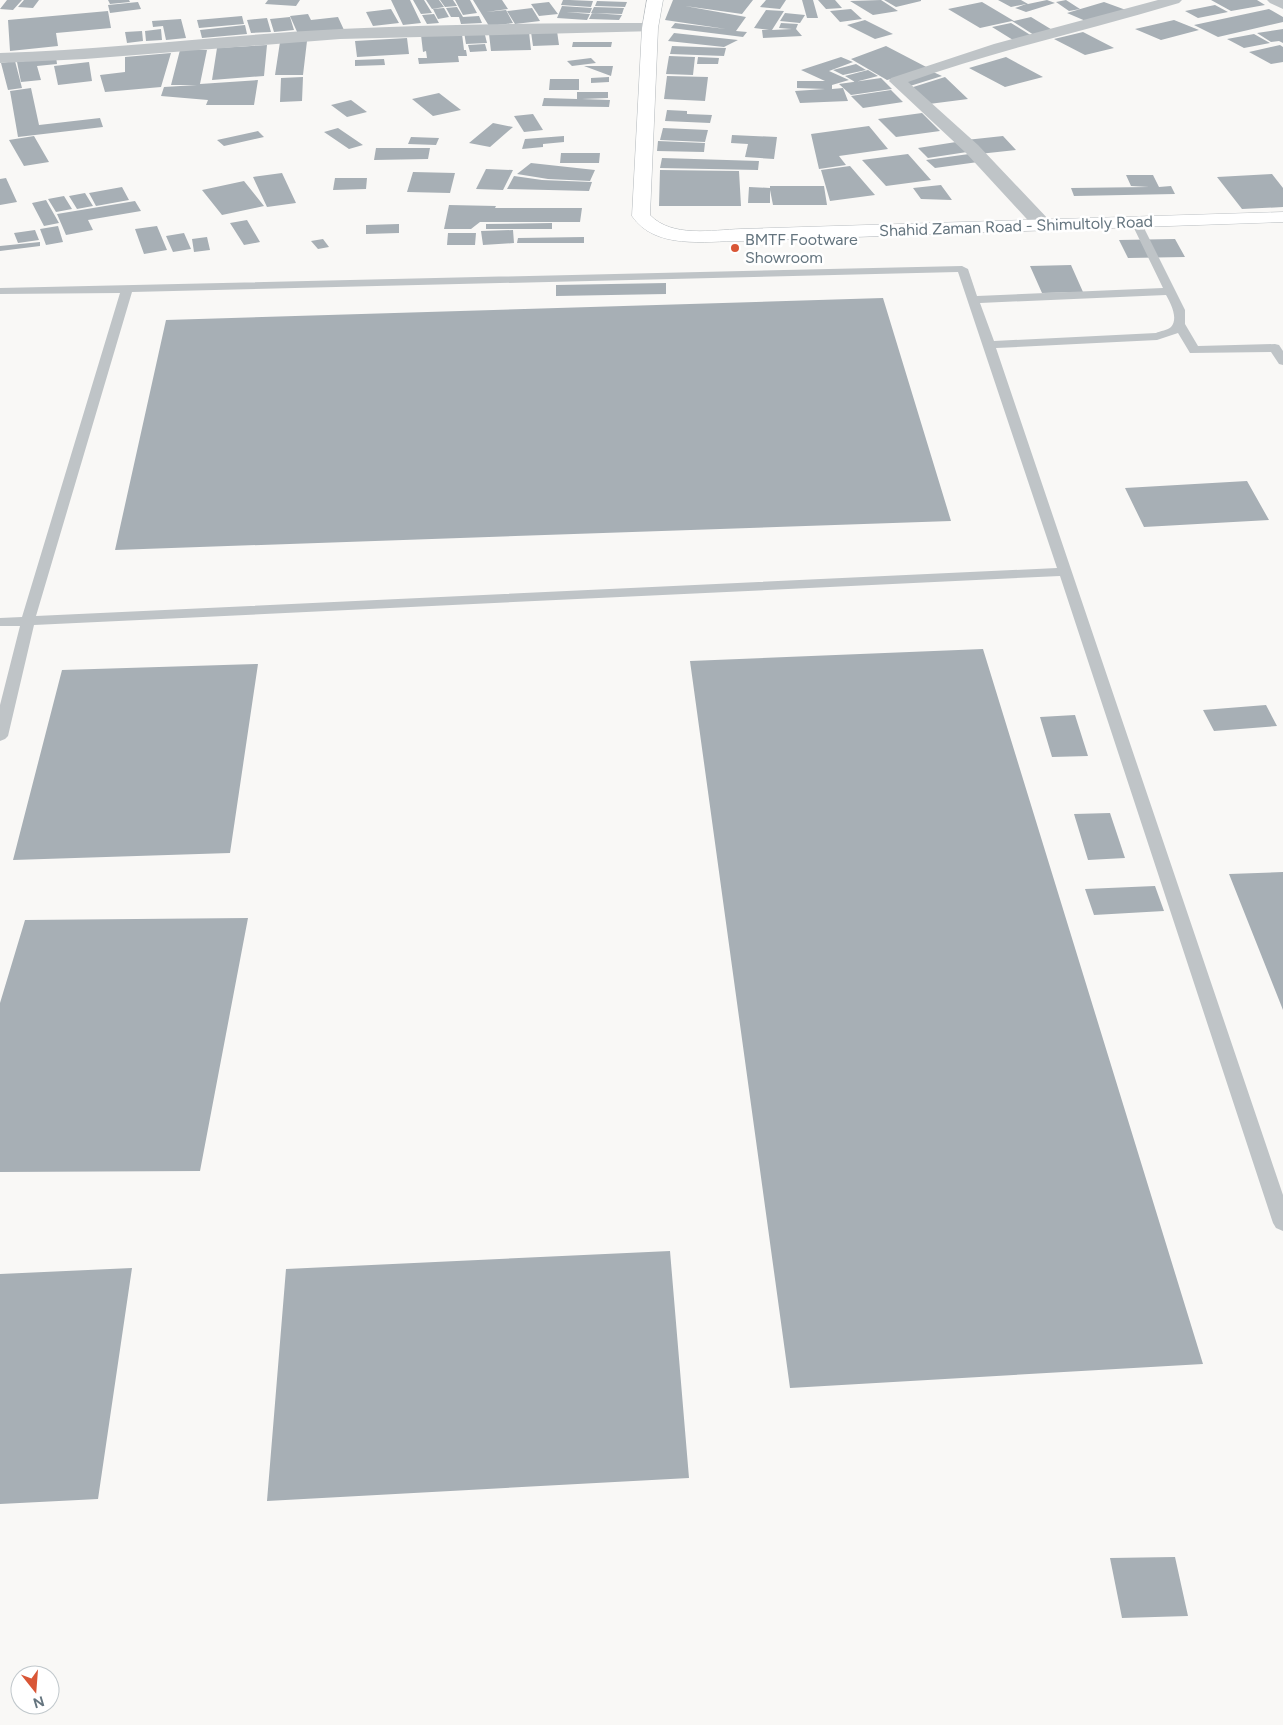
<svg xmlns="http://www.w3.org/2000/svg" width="1283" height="1725" viewBox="0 0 1283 1725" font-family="Figtree,sans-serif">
<rect width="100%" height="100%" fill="#f9f8f6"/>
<!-- building -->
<path fill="#a7afb5" d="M 7,0 L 22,0 L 13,10 L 0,9 Z
M 24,0 L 39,0 L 33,8 L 18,7 Z
M 108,0 L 129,0 L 130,2 L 110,4 Z
M 268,0 L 300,0 L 296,6 L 265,4 Z
M 391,0 L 410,0 L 421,23 L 403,25 Z
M 413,0 L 424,0 L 432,13 L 421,14 Z
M 426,0 L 439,0 L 444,7 L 432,9 Z
M 440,0 L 453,0 L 457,6 L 445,7 Z
M 455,0 L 470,0 L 477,13 L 463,15 Z
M 473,0 L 502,0 L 508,9 L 486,12 L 506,10 L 513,23 L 489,26 Z
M 563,0 L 570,0 L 593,1 L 591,7 L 561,5 Z
M 673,0 L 753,0 L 742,14 L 685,6 L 746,17 L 736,31 L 747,32 L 743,37 L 671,28 L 675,23 L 726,29 L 665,20 Z
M 766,0 L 786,0 L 780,9 L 760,7 Z
M 802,0 L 813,0 L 818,18 L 807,18 Z
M 818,0 L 835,0 L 842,8 L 826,9 Z
M 881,0 L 898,11 L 873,15 L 850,1 Z
M 884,0 L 921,0 L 921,1 L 896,7 Z
M 998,0 L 1021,0 L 1028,4 L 1047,0 L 1055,3 L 1026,12 L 1015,8 L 1026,4 L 1011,7 Z
M 1066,0 L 1080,9 L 1069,11 L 1056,2 Z
M 1211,0 L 1257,0 L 1265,5 L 1231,11 Z
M 597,1 L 627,2 L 625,7 L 595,6 Z
M 138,2 L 141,9 L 110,13 L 108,5 Z
M 549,2 L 558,14 L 539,16 L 531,4 Z
M 982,2 L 1014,21 L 1031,17 L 1054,31 L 1034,35 L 1012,21 L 980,28 L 948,9 Z
M 1104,2 L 1126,10 L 1088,22 L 1067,13 Z
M 1215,5 L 1228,12 L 1198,18 L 1185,11 Z
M 562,6 L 592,8 L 590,13 L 566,12 L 590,14 L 587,20 L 557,18 Z
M 457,7 L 463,17 L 479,16 L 482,23 L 461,24 L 459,17 L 451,17 L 446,8 Z
M 594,7 L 624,8 L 622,14 L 591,13 Z
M 444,8 L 449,17 L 438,19 L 433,9 Z
M 532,8 L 540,21 L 515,24 L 507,11 Z
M 391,9 L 399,23 L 373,26 L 366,12 Z
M 851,9 L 862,19 L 840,22 L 830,11 Z
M 1269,9 L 1283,17 L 1283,22 L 1218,37 L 1194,25 Z
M 766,10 L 784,11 L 772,30 L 792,29 L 779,28 L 781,23 L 798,24 L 796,29 L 802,36 L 763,38 L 762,30 L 769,30 L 754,28 Z
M 108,11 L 111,28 L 56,33 L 58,46 L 10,51 L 8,20 Z
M 592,13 L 622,15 L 619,20 L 589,19 Z
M 785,13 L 805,15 L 800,23 L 780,21 Z
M 308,14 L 311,20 L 338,17 L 344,30 L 298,34 L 290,16 Z
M 434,14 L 439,23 L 427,24 L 422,15 Z
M 242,16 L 244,24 L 199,28 L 197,20 Z
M 290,17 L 294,30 L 274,32 L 270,19 Z
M 267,18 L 271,32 L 251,33 L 247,20 Z
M 181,19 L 186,38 L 166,40 L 163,26 L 153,27 L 152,21 Z
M 865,20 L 893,34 L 875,39 L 847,25 Z
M 1174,20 L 1199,30 L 1161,40 L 1135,29 Z
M 1011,23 L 1032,36 L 1013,40 L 992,27 Z
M 245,25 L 247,34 L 202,38 L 200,30 Z
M 161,29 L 162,40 L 146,41 L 145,31 Z
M 1283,29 L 1283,43 L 1279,41 L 1271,42 L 1257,33 Z
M 142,31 L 143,41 L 127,43 L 125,32 Z
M 484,31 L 487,43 L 466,44 L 464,32 Z
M 557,31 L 559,45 L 533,46 L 531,32 Z
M 529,32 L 531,50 L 491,51 L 489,34 Z
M 1083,32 L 1114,48 L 1085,55 L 1054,39 Z
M 674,33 L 738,40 L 724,47 L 668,41 Z
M 462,34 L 464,50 L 466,50 L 467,56 L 458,56 L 459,62 L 419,64 L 418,58 L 427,58 L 426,51 L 423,52 L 421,35 Z
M 1254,34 L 1270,43 L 1244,48 L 1227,39 Z
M 407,38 L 409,54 L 357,57 L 355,41 Z
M 307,41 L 303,75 L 275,75 L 280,42 Z
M 573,42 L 612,42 L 611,47 L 572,47 Z
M 485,44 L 487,51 L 470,52 L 468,45 Z
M 267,45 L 264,76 L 212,80 L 217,48 Z
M 1280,45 L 1283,47 L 1283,62 L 1271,64 L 1249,52 Z
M 672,46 L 726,48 L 724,56 L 670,54 Z
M 886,46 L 932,70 L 887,80 L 851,59 Z
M 180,50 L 207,50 L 200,84 L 258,80 L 254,105 L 206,105 L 208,100 L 161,96 L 164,87 L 197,85 L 171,85 Z
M 171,53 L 161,87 L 105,92 L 100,75 L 125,72 L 125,57 Z
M 669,56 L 695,57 L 693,75 L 666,74 Z
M 56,57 L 57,64 L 37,66 L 41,80 L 21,82 L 17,62 Z
M 698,57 L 719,58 L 718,64 L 697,64 Z
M 841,57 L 853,62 L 829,71 L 849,80 L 832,85 L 832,89 L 843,88 L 848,101 L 800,103 L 795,91 L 825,89 L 797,88 L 797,81 L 825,81 L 801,70 Z
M 1006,57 L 1043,77 L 1005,87 L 969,68 Z
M 591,58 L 596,63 L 572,66 L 567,61 Z
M 384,59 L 385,65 L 355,66 L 355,60 Z
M 15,61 L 22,88 L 8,90 L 1,63 Z
M 89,62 L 92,81 L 58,85 L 54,66 Z
M 856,64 L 866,70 L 843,75 L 833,70 Z
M 584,66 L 613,66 L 611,76 Z
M 868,70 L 878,76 L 855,82 L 845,76 Z
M 931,71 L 942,76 L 910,86 L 899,81 Z
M 667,76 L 708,77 L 705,101 L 664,99 Z
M 303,77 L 302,101 L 280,102 L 281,78 Z
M 609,77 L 609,82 L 591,83 L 591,78 Z
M 945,77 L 968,99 L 929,104 L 910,88 Z
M 881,78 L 892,89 L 851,95 L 839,84 Z
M 550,79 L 579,79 L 579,90 L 549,90 Z
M 31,88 L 39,125 L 100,118 L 103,127 L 18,137 L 10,91 Z
M 891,90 L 903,102 L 863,108 L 851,96 Z
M 577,92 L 608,92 L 608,98 L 582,99 L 610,100 L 609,107 L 542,106 L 544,98 L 577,99 Z
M 439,93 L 461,110 L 433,116 L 412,99 Z
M 351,100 L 367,112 L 347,117 L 331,105 Z
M 667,110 L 687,111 L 687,114 L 712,115 L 710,123 L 665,121 Z
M 922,113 L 940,131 L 896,137 L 878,119 Z
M 533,114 L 543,130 L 524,132 L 514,116 Z
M 493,123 L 513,127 L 490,147 L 469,143 Z
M 869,126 L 888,149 L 839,156 L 846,165 L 819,169 L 811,134 Z
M 338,128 L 363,145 L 349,149 L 324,132 Z
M 663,128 L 708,130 L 705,142 L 660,140 Z
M 258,131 L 264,137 L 224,146 L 217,140 Z
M 732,135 L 777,137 L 774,159 L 745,157 L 748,144 L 731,143 Z
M 34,136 L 49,162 L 24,166 L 9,140 Z
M 564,136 L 564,142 L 543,144 L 543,147 L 522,149 L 525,139 Z
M 1003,136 L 1016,150 L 979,154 L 966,140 Z
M 411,137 L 439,138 L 436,145 L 408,144 Z
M 658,141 L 705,143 L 704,152 L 657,151 Z
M 956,142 L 967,152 L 928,158 L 918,148 Z
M 376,148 L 430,148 L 428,159 L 374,160 Z
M 561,153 L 600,153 L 599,163 L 560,163 Z
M 908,154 L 931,180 L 886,186 L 862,160 Z
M 969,154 L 978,162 L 935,168 L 926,160 Z
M 662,158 L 759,161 L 758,170 L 660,168 Z
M 531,163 L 595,170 L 590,181 L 548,179 L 517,174 Z
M 850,166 L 875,195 L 830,201 L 821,170 Z
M 486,169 L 513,170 L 503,190 L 476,189 Z
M 660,170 L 739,171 L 741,206 L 659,206 Z
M 413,172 L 455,173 L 450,193 L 407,192 Z
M 282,173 L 296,203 L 267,207 L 253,177 Z
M 1272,174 L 1283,188 L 1283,207 L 1242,209 L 1217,177 Z
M 1126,175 L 1153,175 L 1159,187 L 1171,186 L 1175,194 L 1074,196 L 1071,188 L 1149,187 L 1131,186 Z
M 514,176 L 542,180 L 592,182 L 589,191 L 507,189 Z
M 6,178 L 17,202 L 0,205 L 0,179 Z
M 335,178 L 367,178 L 366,189 L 333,190 Z
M 244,181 L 264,206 L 222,215 L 202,190 Z
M 941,185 L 952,200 L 921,199 L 913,188 Z
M 770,186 L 824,186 L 827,205 L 773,205 L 770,190 L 770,203 L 748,203 L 749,187 L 770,188 Z
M 122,187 L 129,200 L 96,206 L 89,193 Z
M 85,193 L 93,206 L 77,209 L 69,196 Z
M 64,196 L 72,209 L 56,212 L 48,199 Z
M 46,200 L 59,223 L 44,226 L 32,203 Z
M 135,201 L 141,211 L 88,220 L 93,230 L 66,235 L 57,214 Z
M 449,205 L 496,206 L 495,208 L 582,208 L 580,222 L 480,222 L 471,229 L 444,229 Z
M 247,220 L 260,242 L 244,245 L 230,223 Z
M 552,223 L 552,229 L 486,229 L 486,224 Z
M 399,224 L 399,233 L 366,234 L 366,225 Z
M 58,226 L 63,242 L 46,245 L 40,229 Z
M 157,226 L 167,250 L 144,254 L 135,229 Z
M 35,230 L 39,240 L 18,243 L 14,233 Z
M 513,230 L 514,243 L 483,245 L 481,231 Z
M 184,233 L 191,249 L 173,252 L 166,236 Z
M 448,233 L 476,233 L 475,245 L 447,245 Z
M 207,237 L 210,250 L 194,252 L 192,239 Z
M 584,237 L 584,243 L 517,243 L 518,238 Z
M 323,239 L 329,247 L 318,249 L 311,241 Z
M 1175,239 L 1185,257 L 1128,258 L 1119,240 Z
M 40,242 L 40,246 L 0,251 L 0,246 Z
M 1071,265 L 1083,292 L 1042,293 L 1030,266 Z
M 666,283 L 666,294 L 556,296 L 556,285 Z
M 883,298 L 951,521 L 115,550 L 166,320 Z
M 1247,481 L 1269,520 L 1144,527 L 1125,488 Z
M 983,649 L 1203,1364 L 790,1388 L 690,661 Z
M 258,664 L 230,853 L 13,860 L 62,670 Z
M 1266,705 L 1277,726 L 1214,731 L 1203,710 Z
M 1075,715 L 1088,756 L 1052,757 L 1040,717 Z
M 1110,813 L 1125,858 L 1088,860 L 1074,814 Z
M 1283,872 L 1283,1010 L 1229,874 Z
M 1155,886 L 1164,911 L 1094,915 L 1085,889 Z
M 248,918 L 200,1171 L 0,1172 L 0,1003 L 25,920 Z
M 670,1251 L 689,1478 L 267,1501 L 286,1269 Z
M 132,1268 L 98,1499 L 0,1504 L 0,1274 Z
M 1175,1557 L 1188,1616 L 1122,1618 L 1110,1558 Z"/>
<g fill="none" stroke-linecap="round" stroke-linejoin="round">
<!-- primary casing -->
<g stroke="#b3b8bc" stroke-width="1">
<path id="primary" d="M 647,0 L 663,0 L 658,28 L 650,215 C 672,238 712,230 741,229 L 1283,212 L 1283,222 L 741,241 C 705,241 655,250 632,216 L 642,28 Z"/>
</g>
<!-- service -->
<path fill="#bfc4c7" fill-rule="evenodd" d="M 1136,219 L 1141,222 L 1185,310 L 1185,324 L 1198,346 L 1275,344 L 1279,345 L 1283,351 L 1283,365 L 1279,364 L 1271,352 L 1190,353 L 1178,333 L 1157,340 L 996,348 L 1283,1195 L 1283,1231 L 1276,1228 L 1273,1223 L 1060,576 L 34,625 L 8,736 L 5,739 L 0,741 L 0,705 L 20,626 L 0,626 L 0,618 L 22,617 L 120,293 L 0,294 L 0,288 L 962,266 L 968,269 L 977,296 L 1163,288 L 1131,222 ZM 958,272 L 1057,568 L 36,616 L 132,292 ZM 1166,295 C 1170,302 1179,318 1171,327 C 1168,330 1160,331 1156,333 L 994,341 L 980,303 Z"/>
<!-- minor -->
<path fill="#bfc4c7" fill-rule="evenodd" d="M 1158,0 L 1182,0 L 1179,3 C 1089,30 997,50 908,82 L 978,145 L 1050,221 L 1052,225 L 1050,229 L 1043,231 L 1036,229 L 966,153 L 889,81 L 891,78 L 994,44 Z
M 1267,0 L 1283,0 L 1283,9 L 1270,3 Z
M 650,23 L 656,25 L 658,28 L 656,31 L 340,39 L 85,59 L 0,63 L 0,53 C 114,49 226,35 340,29 C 443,24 547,23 650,23 Z"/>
<!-- primary -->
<use href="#primary" fill="#fff" fill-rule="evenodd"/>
</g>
<!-- markers -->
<circle fill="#d95636" stroke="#fff" stroke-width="2" cx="735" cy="248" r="5"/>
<g text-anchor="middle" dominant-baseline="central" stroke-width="5" stroke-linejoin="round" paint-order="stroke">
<!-- far-street labels -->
<g font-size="16" fill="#65757f" stroke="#fff">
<text transform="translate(1016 226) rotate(-2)">Shahid Zaman Road - Shimultoly Road</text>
</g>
<!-- far-poi labels -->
<g font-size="16" fill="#65757f" stroke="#fff" text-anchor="start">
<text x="745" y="239">BMTF Footware<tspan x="745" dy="18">Showroom</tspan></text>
</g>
</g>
<!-- north arrow -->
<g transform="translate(35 1690) rotate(163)"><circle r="24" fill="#ffffff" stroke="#c1c8cc"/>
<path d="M0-4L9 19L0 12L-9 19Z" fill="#d95636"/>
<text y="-8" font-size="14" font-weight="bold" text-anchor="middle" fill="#65757f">N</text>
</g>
</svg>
